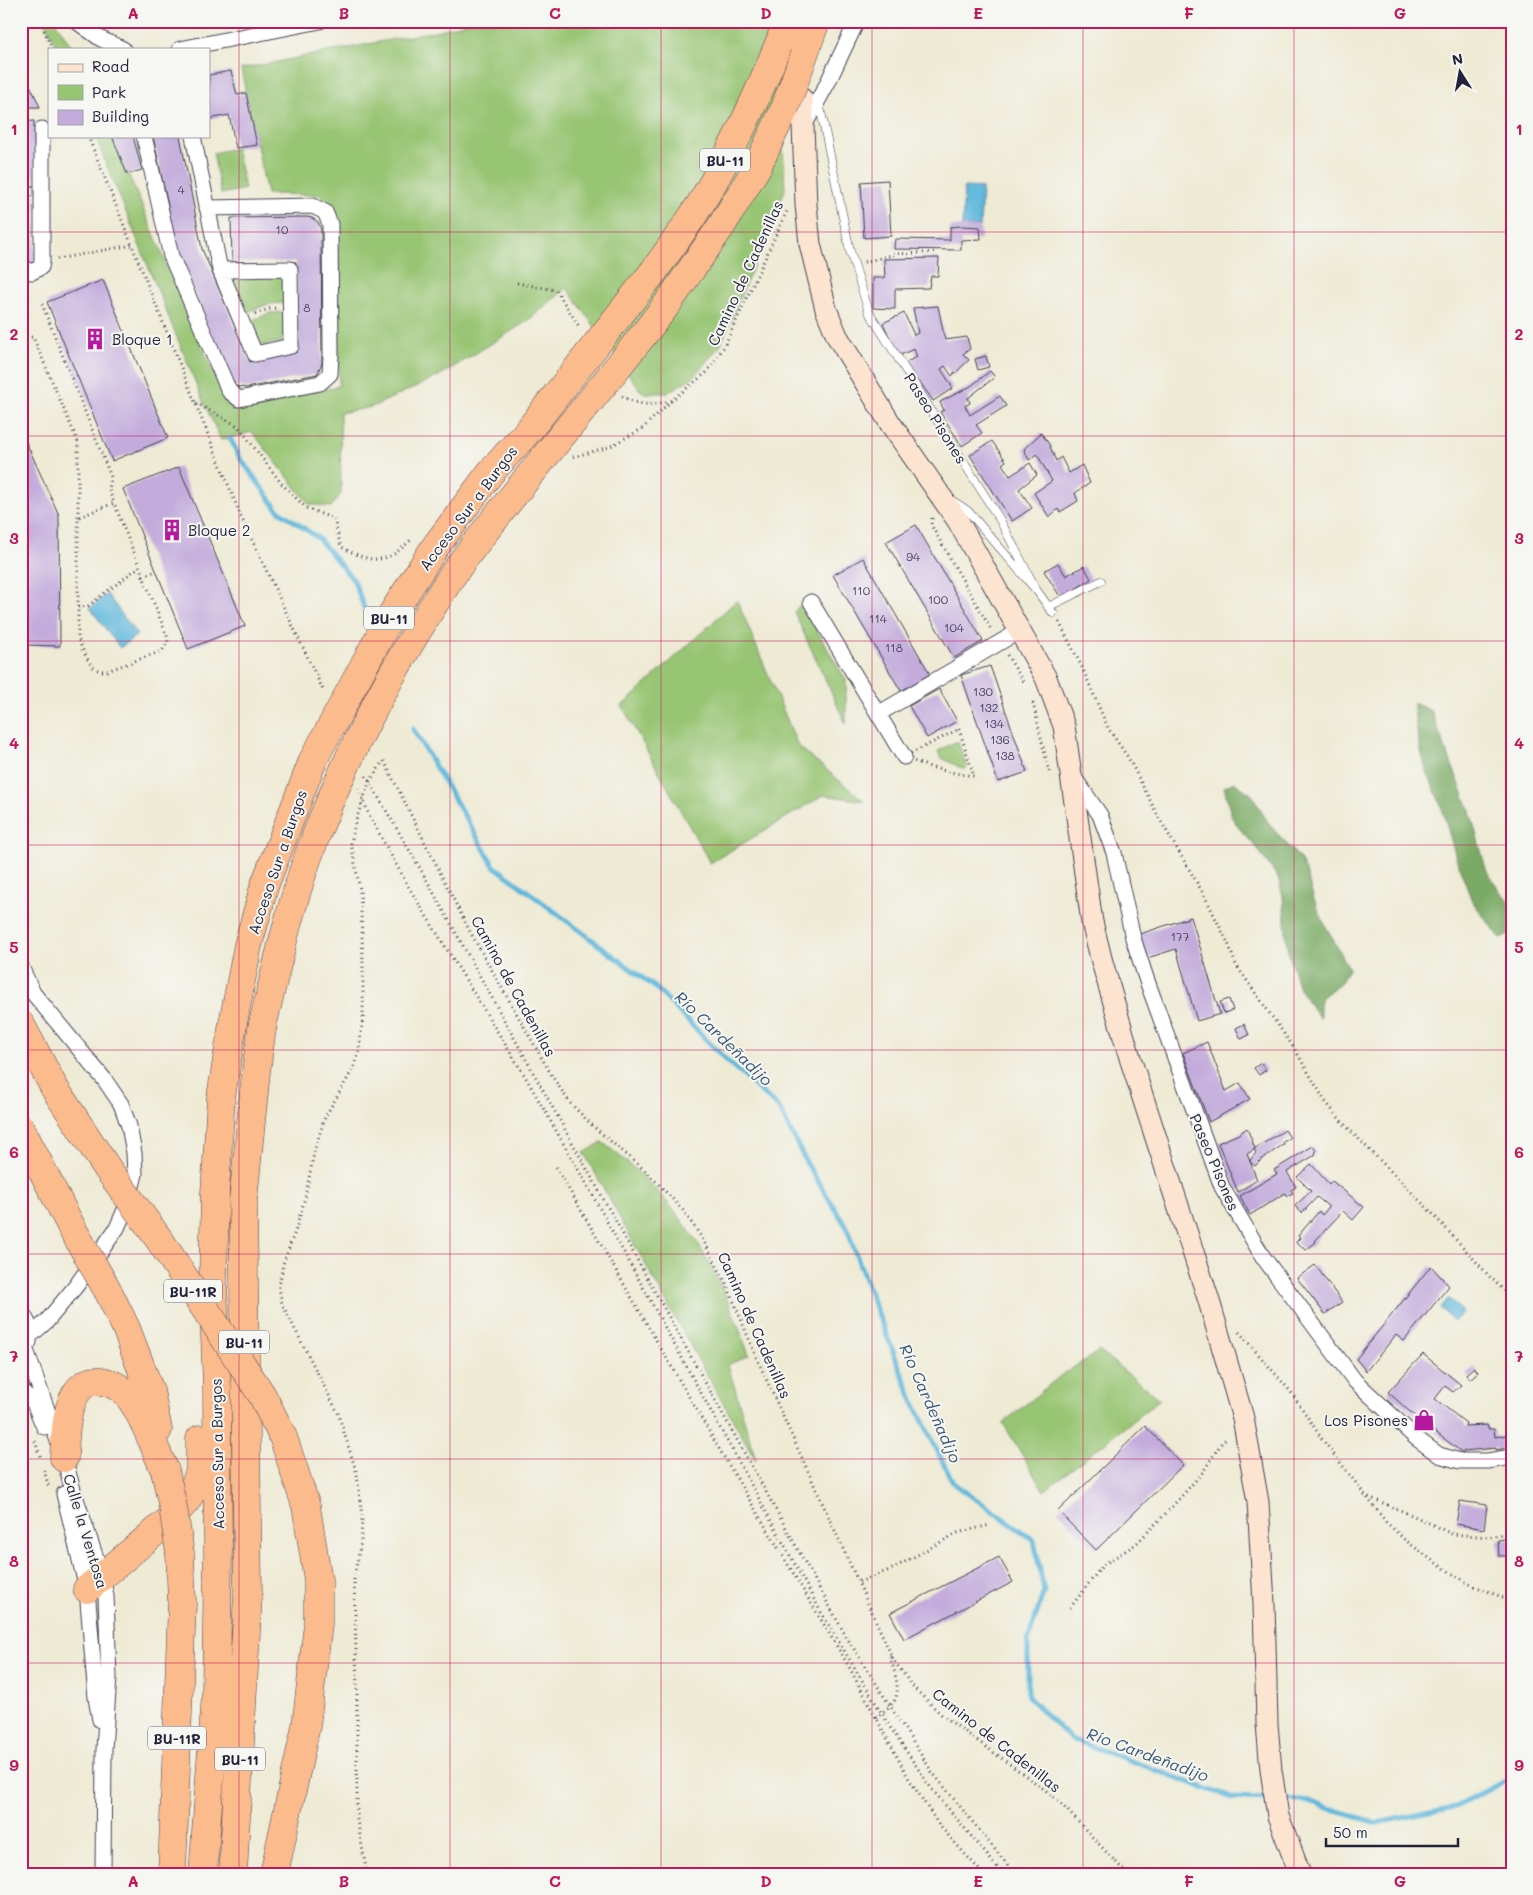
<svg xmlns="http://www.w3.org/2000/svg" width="1533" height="1895" viewBox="0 0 1533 1895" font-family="Mali,sans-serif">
<rect width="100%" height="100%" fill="#f6f6f2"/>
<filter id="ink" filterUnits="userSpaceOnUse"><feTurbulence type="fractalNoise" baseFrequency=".02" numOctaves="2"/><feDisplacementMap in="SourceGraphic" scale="10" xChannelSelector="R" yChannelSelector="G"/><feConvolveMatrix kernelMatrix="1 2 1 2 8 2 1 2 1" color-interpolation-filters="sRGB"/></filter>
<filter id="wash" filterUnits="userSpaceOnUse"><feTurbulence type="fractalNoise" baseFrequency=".0096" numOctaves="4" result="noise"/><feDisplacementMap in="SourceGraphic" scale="20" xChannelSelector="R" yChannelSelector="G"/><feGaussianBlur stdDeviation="1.12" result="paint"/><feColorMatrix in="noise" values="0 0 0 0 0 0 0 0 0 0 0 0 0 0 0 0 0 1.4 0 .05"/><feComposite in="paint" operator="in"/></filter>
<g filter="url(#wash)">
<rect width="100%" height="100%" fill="#eeead4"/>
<!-- green -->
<path fill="#98c573" stroke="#5d7457" d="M 44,21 L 55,21 L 73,49 L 58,49 Z
M 472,21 L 777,21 L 785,190 L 720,346 L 693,377 L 667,393 L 645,393 L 640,390 L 567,288 L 526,322 L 439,376 L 372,407 L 340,413 L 341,494 L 331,507 L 309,504 L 252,432 L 221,440 L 203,401 L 95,136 L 112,136 L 222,393 L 233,409 L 339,386 L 338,225 L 334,207 L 319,195 L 267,194 L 241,69 L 440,30 Z
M 236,148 L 245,189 L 221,194 L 213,153 Z
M 284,276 L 285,303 L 268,304 L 245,313 L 230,277 Z
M 285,312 L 286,341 L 259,346 L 248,322 L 270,313 Z
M 737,600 L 798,746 L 864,801 L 824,795 L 710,863 L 622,706 Z
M 801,604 L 846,680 L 846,724 L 794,612 Z
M 955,742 L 958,742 L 967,767 L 963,769 L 940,757 L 938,751 Z
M 602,1142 C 642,1172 679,1210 704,1254 C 723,1286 736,1320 749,1355 L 728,1365 L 756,1460 L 700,1363 L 584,1153 Z
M 1099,1351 L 1160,1399 L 1044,1491 L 1003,1423 L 1059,1377 Z"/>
<!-- forest -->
<path fill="#7aaa65" stroke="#4e6650" d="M 1413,703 L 1431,711 L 1470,811 L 1486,869 L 1498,889 L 1512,904 L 1512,933 L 1501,939 L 1472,901 L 1457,861 L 1441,805 L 1425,767 L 1418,739 Z
M 1234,782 L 1252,795 L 1269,824 L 1300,859 L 1306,871 L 1313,897 L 1324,923 L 1349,968 L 1341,982 L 1320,999 L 1320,1019 L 1299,989 L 1287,948 L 1283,896 L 1278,878 L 1259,851 L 1238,827 L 1231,815 L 1224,787 Z"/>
<!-- water -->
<path fill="#5db7db" stroke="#406c8b" d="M 964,187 L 982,188 L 980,227 L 962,226 Z
M 107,594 L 137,635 L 120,648 L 90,608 Z
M 1449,1298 L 1463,1312 L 1454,1321 L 1440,1308 Z"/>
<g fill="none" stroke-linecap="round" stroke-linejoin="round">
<!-- stream -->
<path stroke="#5db7db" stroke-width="5" d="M 230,438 L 240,458 L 278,510 L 318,538 L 354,581 L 365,610
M 413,729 L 494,866 L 656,988 L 726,1060 L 779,1108 L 807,1164 L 846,1226 L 872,1299 L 913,1401 L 953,1483 L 1034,1540 L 1044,1591 L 1028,1641 L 1028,1697 L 1071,1739 L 1232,1798 L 1271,1799
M 1279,1799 L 1302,1800 L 1377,1823 L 1455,1807 L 1512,1778"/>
</g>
<g id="blocks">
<!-- building -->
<path fill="#c3acdc" d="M 231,71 L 237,95 L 246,93 L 257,145 L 236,148 L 229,115 L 209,119 L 209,75 Z
M 30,85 L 40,107 L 21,107 L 21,94 Z
M 34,121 L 35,186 L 21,186 L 21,122 Z
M 112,136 L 133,136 L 142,170 L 127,174 Z
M 153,136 L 180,136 L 202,249 L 250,362 L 297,352 L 296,262 L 232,262 L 231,218 L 307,217 L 312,218 L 318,222 L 321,230 L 322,363 L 317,374 L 246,388 L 235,386 L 230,381 L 178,253 Z
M 888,180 L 891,236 L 864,238 L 861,182 Z
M 21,196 L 35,196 L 35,263 L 32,265 L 21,254 Z
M 962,226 L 980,227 L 981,239 L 961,240 L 961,250 L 894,249 L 895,239 L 950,240 L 950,227 Z
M 939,258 L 938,276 L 931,276 L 929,288 L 895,289 L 895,309 L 873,308 L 873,278 L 885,278 L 884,259 Z
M 103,280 L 168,438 L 112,461 L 47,302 Z
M 938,306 L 945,340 L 967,337 L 970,349 L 963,354 L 969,360 L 952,376 L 945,366 L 941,369 L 953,388 L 933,401 L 920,382 L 917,385 L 904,363 L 917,357 L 914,349 L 898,356 L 883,323 L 904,313 L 914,335 L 918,333 L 913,308 Z
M 986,356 L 989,367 L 978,370 L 975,359 Z
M 990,371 L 995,377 L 968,398 L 970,403 L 965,406 L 970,415 L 1000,396 L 1006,406 L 976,425 L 982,433 L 962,446 L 940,412 L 944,410 L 940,402 L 971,386 Z
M 21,431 L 59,515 L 60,646 L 21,645 Z
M 1041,433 L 1049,444 L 1056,461 L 1061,457 L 1069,473 L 1082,465 L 1090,483 L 1075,493 L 1078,501 L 1060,512 L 1058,509 L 1049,517 L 1034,493 L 1052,481 L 1037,454 L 1029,460 L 1024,449 Z
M 992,441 L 1006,461 L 1002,464 L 1010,476 L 1030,463 L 1037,475 L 1019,489 L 1032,508 L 1012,521 L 970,455 Z
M 179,467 L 245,626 L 188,649 L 123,489 Z
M 916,525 L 983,641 L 954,658 L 886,542 Z
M 863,558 L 930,674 L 901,691 L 833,575 Z
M 1058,563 L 1066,576 L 1084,566 L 1091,579 L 1061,598 L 1044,571 Z
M 990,666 L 1027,772 L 998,782 L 961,675 Z
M 939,689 L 957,721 L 927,738 L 909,706 Z
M 1191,917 L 1220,1014 L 1197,1021 L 1176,949 L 1144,959 L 1137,935 Z
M 1229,999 L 1233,1010 L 1224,1013 L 1220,1002 Z
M 1244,1024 L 1249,1035 L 1241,1039 L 1236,1028 Z
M 1207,1042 L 1226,1091 L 1240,1083 L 1250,1099 L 1209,1122 L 1183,1053 Z
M 1261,1063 L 1266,1070 L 1259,1075 L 1254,1068 Z
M 1247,1128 L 1255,1149 L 1247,1154 L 1257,1180 L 1238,1192 L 1218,1143 L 1239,1134 Z
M 1285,1130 L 1290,1138 L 1283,1142 L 1284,1144 L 1261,1160 L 1255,1166 L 1251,1163 L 1250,1160 L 1256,1153 L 1254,1149 Z
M 1313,1146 L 1316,1151 L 1315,1155 L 1287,1172 L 1296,1187 L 1291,1190 L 1293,1193 L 1287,1196 L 1285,1193 L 1250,1215 L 1240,1196 L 1277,1174 L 1274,1170 Z
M 1311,1164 L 1329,1184 L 1332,1181 L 1364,1207 L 1353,1220 L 1343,1211 L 1315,1241 L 1316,1242 L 1306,1250 L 1297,1244 L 1296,1242 L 1300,1238 L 1298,1236 L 1319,1211 L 1322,1215 L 1329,1207 L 1317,1197 L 1302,1213 L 1295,1206 L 1311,1191 L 1297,1177 Z
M 1315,1265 L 1342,1302 L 1325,1314 L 1297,1278 Z
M 1431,1266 L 1449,1286 L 1404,1341 L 1396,1335 L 1366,1371 L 1356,1359 Z
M 1423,1354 L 1461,1385 L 1453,1392 L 1445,1386 L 1435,1399 L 1466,1423 L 1465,1426 L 1487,1425 L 1488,1429 L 1494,1429 L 1495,1437 L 1512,1434 L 1512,1447 L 1496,1450 L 1496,1448 L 1463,1451 L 1463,1453 L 1418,1419 L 1388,1392 Z
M 1474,1367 L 1478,1372 L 1470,1379 L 1466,1374 Z
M 1145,1426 L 1183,1465 L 1096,1550 L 1058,1511 Z
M 1460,1501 L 1487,1505 L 1484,1529 L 1456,1524 Z
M 1512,1538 L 1512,1556 L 1499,1556 L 1498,1540 Z
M 999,1557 L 1013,1582 L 904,1639 L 890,1613 Z"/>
</g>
</g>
<g filter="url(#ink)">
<use href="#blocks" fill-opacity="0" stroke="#414052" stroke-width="1"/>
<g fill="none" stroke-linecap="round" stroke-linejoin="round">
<!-- lane casing -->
<g stroke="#414052" stroke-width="9">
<path id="lane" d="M 819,102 L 850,251 L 869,312 L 1000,520 L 1037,591 L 968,511 L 953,501
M 1037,591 L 1053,613
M 1048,607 L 1101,581"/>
</g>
<!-- street casing -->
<g stroke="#414052" stroke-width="17">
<path id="street" d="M 76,21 L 101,39 L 123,49
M 180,49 L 320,21
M 804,126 L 827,84 L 857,21
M 144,136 L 171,256 L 229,391 L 239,399 L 320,383 L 330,374 L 331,354 L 330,224 L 325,212 L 313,206 L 207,208
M 193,136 L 220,270 L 255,354 L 291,346 L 290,269 L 220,270
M 21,264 L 27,270 L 32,272 L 41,267 L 42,262 L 42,129
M 811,602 L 904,757
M 878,714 L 1021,630
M 1073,776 L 1100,815 L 1114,853 L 1133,938 L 1146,978 L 1222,1187 L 1263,1257 L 1355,1381 L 1416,1438 L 1439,1455 L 1460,1461 L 1488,1461 L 1512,1457
M 21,967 L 33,993 L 104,1079 L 121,1104 L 129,1126 L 134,1153 L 135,1174 L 128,1203 L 117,1228 L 76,1286 L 47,1321 L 30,1336
M 21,1310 L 28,1323 L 29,1342
M 26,1350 L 64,1458 L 73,1490 L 102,1576 L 106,1596 L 109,1677 L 104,1749 L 103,1874
M 21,1390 L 34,1403 L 44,1427
M 64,1494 L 87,1589 L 96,1698 L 100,1720"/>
</g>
<!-- secondary casing -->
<g stroke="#414052" stroke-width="23">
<path id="secondary" d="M 802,99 L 806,205 L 810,244 L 826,309 L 837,336 L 890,423 L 958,521 L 1046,678 L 1064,726 L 1092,922 L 1102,962 L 1131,1061 L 1209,1301 L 1243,1418 L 1258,1502 L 1264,1603 L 1267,1724 L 1271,1770 L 1278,1816 L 1300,1874"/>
</g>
<!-- highway casing -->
<g stroke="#414052" stroke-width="29">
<path id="highway" d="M 654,271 C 667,252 681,234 694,214 C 729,160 756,100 780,41
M 668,303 L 722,225 L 757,167 L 785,108
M 21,1025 L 55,1089
M 21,1129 L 73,1230
M 108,1291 L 126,1328 L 150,1391 L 158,1430
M 64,1458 C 65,1435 65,1377 101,1381 C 114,1383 125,1390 132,1401 C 145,1420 155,1449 165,1471
M 87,1589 L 167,1522 L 187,1500 L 194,1487 L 200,1471 L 200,1439
M 172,1874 L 182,1603 L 180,1553
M 203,1874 L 216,1693 L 218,1551 L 217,1388 L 213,1282 L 215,1193 L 221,1097 L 233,1023
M 233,1874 L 248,1594 L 243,1201 L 256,1072 L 262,1028
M 274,1874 L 306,1726 L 318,1624 L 318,1580 L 306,1506"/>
</g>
<!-- path -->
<path stroke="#414052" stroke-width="3" stroke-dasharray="1 4" stroke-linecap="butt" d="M 40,21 L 52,49
M 123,21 L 135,23 L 164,21
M 88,136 L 242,519 L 324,692
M 57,259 L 132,245
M 864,262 L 896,254 L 938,252
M 517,283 L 556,290 L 580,328
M 42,304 L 111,477 L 109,490 L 114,503
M 255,314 L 269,309 L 275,308
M 21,338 L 33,337 L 78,442 L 78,638 C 80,645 89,664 94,668 C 98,671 103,671 107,671 L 162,651 L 168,642 L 167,636 L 114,503 L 77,518
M 72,378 L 77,376
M 622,396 C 641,407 651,405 671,401
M 196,403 L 238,426 L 281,483 L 306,508 L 334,519 L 341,547 C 374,564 385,565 412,539
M 573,457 L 609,447 L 642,429 L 672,400 L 706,373 L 724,347 L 787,211
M 932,518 L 931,525 L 992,631
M 143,576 L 156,571
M 78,607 L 88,606 L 139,567
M 1059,622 L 1081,665 L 1108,728 L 1129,759 L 1159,818 L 1203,893 L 1228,943 L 1236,965 L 1294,1048 L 1325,1101 L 1343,1123 L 1430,1211 L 1491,1278 L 1512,1298
M 1007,655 L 1025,684
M 1033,703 L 1049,772
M 959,729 L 974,776 C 950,773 926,767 904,757 Z
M 384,761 L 469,930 L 552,1076 L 570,1103 L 594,1127 L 648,1173 L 682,1209 L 702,1238 L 727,1285 L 757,1359 L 894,1661 L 915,1689 L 942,1715 L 1048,1792 L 1067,1810 L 1127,1874
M 366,776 L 421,870 L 847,1638 L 932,1772 L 1015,1874
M 359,788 L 369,815 L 408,886 L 526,1078 L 587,1185 L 821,1612 L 890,1727 L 931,1788 L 1003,1874
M 556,1167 L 718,1447 L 848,1665 L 909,1779 L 939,1825 L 983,1874
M 1239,1332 L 1291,1392 L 1322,1439 L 1386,1522 L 1404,1539 L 1433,1561 L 1467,1583 L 1512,1601
M 35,1441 L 41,1459
M 44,1470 L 49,1488
M 1364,1495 L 1414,1516 L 1452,1534 L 1489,1537 L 1512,1533
M 859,1582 L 892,1569 L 957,1533 L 990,1525
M 1070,1608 L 1103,1565 L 1136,1544 L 1170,1509 L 1203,1472 L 1222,1442 L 1228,1438
M 876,1718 C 882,1712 894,1705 896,1697 C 900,1684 893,1668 890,1656
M 367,1874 L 357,1819 L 357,1688 L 354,1578 L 361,1541 L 362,1517 L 357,1474 L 338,1413 L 282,1304 L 279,1287 L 283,1264 L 296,1229 L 305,1198 L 315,1148 L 325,1117 L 353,1069 L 359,1050 L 363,1017 L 363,959 L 360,890 L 351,843 L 355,823 L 369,783 L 383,761"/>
<!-- lane -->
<use href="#lane" stroke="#fff" stroke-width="8"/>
<!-- street -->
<use href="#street" stroke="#fff" stroke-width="15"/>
<!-- secondary -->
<use href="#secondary" stroke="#fde4d1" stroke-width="21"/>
<!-- highway -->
<use href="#highway" stroke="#fbbb8d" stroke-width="28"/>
<!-- highway-bridge casing -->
<g stroke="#414052" stroke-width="29" stroke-linecap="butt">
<path id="highway-bridge" d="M 780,41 L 787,21
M 785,108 L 816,21
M 233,1023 L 248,945 L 265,884 L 313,760 L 390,617 L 435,547 L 491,472 L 528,431 L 654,271
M 262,1028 C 275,972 289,911 308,857 C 343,760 392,668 448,582 C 464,557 483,534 501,511 C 556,441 614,374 668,303
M 55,1089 L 107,1168 L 161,1242 L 262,1395 L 283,1437 L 306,1506
M 73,1230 L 108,1291
M 165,1471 L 173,1507 L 180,1553"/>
</g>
<!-- highway-bridge -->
<use href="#highway-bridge" stroke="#fbbb8d" stroke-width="28"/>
</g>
</g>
<!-- grid -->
<path fill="none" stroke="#c2185b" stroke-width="1" stroke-opacity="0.55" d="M 239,21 L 239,1874M 450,21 L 450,1874M 661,21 L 661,1874M 872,21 L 872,1874M 1083,21 L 1083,1874M 1294,21 L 1294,1874M 21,232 L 1512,232M 21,436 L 1512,436M 21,641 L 1512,641M 21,845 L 1512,845M 21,1050 L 1512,1050M 21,1254 L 1512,1254M 21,1459 L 1512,1459M 21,1663 L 1512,1663"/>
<!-- icons -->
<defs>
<g id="building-bare" transform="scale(1.725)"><path d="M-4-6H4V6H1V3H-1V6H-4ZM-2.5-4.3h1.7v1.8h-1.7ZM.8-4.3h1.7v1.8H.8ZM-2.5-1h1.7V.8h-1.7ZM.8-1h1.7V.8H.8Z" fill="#b5179e" stroke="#f6f6f2" stroke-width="2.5" paint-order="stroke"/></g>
<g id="shop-bare" transform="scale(1.725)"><path d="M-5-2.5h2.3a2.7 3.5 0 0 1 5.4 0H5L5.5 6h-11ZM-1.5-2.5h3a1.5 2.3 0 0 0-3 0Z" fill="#b5179e" stroke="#f6f6f2" stroke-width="2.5" paint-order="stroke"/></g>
</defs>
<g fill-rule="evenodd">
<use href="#building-bare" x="95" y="339"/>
<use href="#building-bare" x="172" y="530"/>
<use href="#shop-bare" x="1424" y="1420"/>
</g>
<g text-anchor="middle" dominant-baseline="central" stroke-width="4" stroke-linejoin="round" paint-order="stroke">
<!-- number labels -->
<g font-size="12" fill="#4a4463">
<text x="181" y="189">4</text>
<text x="282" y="229">10</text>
<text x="307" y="307">8</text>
<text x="913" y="556">94</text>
<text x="861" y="590">110</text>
<text x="938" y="599">100</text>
<text x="878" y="618">114</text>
<text x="954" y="627">104</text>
<text x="894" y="647">118</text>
<text x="983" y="691">130</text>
<text x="989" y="707">132</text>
<text x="994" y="723">134</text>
<text x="1000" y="739">136</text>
<text x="1005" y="755">138</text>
<text x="1180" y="936">177</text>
</g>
<!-- shield labels -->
<g fill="#f6f6f2" stroke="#626272" stroke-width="1">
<rect x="700" y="148.5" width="50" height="23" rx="4"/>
<rect x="364" y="606.5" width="50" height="23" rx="4"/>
<rect x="164" y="1279.5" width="58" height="23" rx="4"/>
<rect x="219" y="1330.5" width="50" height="23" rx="4"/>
<rect x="148" y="1726.5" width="58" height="23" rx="4"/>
<rect x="215" y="1747.5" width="50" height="23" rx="4"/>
</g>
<g font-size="14" font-weight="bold" fill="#22223b">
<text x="725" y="160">BU-11</text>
<text x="389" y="618">BU-11</text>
<text x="193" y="1291">BU-11R</text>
<text x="244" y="1342">BU-11</text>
<text x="177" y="1738">BU-11R</text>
<text x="240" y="1759">BU-11</text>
</g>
<!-- street labels -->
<g font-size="15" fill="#22223b" stroke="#f6f6f2">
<text transform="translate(745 273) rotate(-65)">Camino de Cadenillas</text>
<text transform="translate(936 418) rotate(58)">Paseo Pisones</text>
<text transform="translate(468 508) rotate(-53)">Acceso Sur a Burgos</text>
<text transform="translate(277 862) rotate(-71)">Acceso Sur a Burgos</text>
<text transform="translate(514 986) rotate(61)">Camino de Cadenillas</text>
<text transform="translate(1215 1162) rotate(67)">Paseo Pisones</text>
<text transform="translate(755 1325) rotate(66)">Camino de Cadenillas</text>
<text transform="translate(217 1454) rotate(-91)">Acceso Sur a Burgos</text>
<text transform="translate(86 1531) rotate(73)">Calle la Ventosa</text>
<text transform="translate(997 1740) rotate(38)">Camino de Cadenillas</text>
</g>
<!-- poi labels -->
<g font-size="15" fill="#22223b" stroke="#f6f6f2" text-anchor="start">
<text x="112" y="339">Bloque 1</text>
<text x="188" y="530">Bloque 2</text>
<text x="1408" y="1420" text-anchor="end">Los Pisones</text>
</g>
<!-- water labels -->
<g font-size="16" font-style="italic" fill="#375673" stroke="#f6f6f2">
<text transform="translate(724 1038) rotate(44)">Río Cardeñadijo</text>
<text transform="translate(931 1403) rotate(66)">Río Cardeñadijo</text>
<text transform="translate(1148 1754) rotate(20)">Río Cardeñadijo</text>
</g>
</g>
<!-- margin -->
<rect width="1533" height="1895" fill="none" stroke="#f6f6f2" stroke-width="55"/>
<!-- legend -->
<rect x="48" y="48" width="162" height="90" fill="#f6f6f2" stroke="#a1a1a9"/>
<rect x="58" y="64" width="25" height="8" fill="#fde4d1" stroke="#a1a1a9"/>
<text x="92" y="72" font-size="15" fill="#22223b">Road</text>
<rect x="58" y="85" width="25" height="15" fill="#98c573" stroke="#a1a1a9"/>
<text x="92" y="98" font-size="15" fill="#22223b">Park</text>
<rect x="58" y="110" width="25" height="15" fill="#c3acdc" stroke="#a1a1a9"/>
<text x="92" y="122" font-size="15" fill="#22223b">Building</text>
<!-- north arrow -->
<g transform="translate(1460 72) rotate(349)" stroke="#f6f6f2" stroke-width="4" paint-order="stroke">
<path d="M0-4L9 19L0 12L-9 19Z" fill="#22223b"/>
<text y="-8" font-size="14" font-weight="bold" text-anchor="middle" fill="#22223b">N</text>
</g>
<!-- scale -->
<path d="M1326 1838v8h132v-8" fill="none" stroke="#22223b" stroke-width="2.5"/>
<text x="1333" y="1838" font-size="15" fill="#22223b" stroke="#f6f6f2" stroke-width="4" paint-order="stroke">50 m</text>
<rect x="28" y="28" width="1478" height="1840" fill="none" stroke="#c2185b" stroke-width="2"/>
<g font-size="16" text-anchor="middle" font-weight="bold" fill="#c2185b">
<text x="133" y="19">A</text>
<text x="344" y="19">B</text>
<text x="555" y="19">C</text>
<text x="766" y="19">D</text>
<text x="978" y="19">E</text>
<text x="1189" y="19">F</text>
<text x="1400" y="19">G</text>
<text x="14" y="135">1</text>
<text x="1519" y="135">1</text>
<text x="14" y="340">2</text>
<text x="1519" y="340">2</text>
<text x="14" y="544">3</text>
<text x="1519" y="544">3</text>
<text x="14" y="749">4</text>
<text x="1519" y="749">4</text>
<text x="14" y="953">5</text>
<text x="1519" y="953">5</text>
<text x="14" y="1158">6</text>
<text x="1519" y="1158">6</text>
<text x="14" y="1362">7</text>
<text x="1519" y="1362">7</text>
<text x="14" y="1567">8</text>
<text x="1519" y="1567">8</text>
<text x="14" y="1771">9</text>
<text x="1519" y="1771">9</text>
<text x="133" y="1887">A</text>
<text x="344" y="1887">B</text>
<text x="555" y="1887">C</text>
<text x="766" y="1887">D</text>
<text x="978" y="1887">E</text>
<text x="1189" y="1887">F</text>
<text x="1400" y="1887">G</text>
</g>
</svg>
